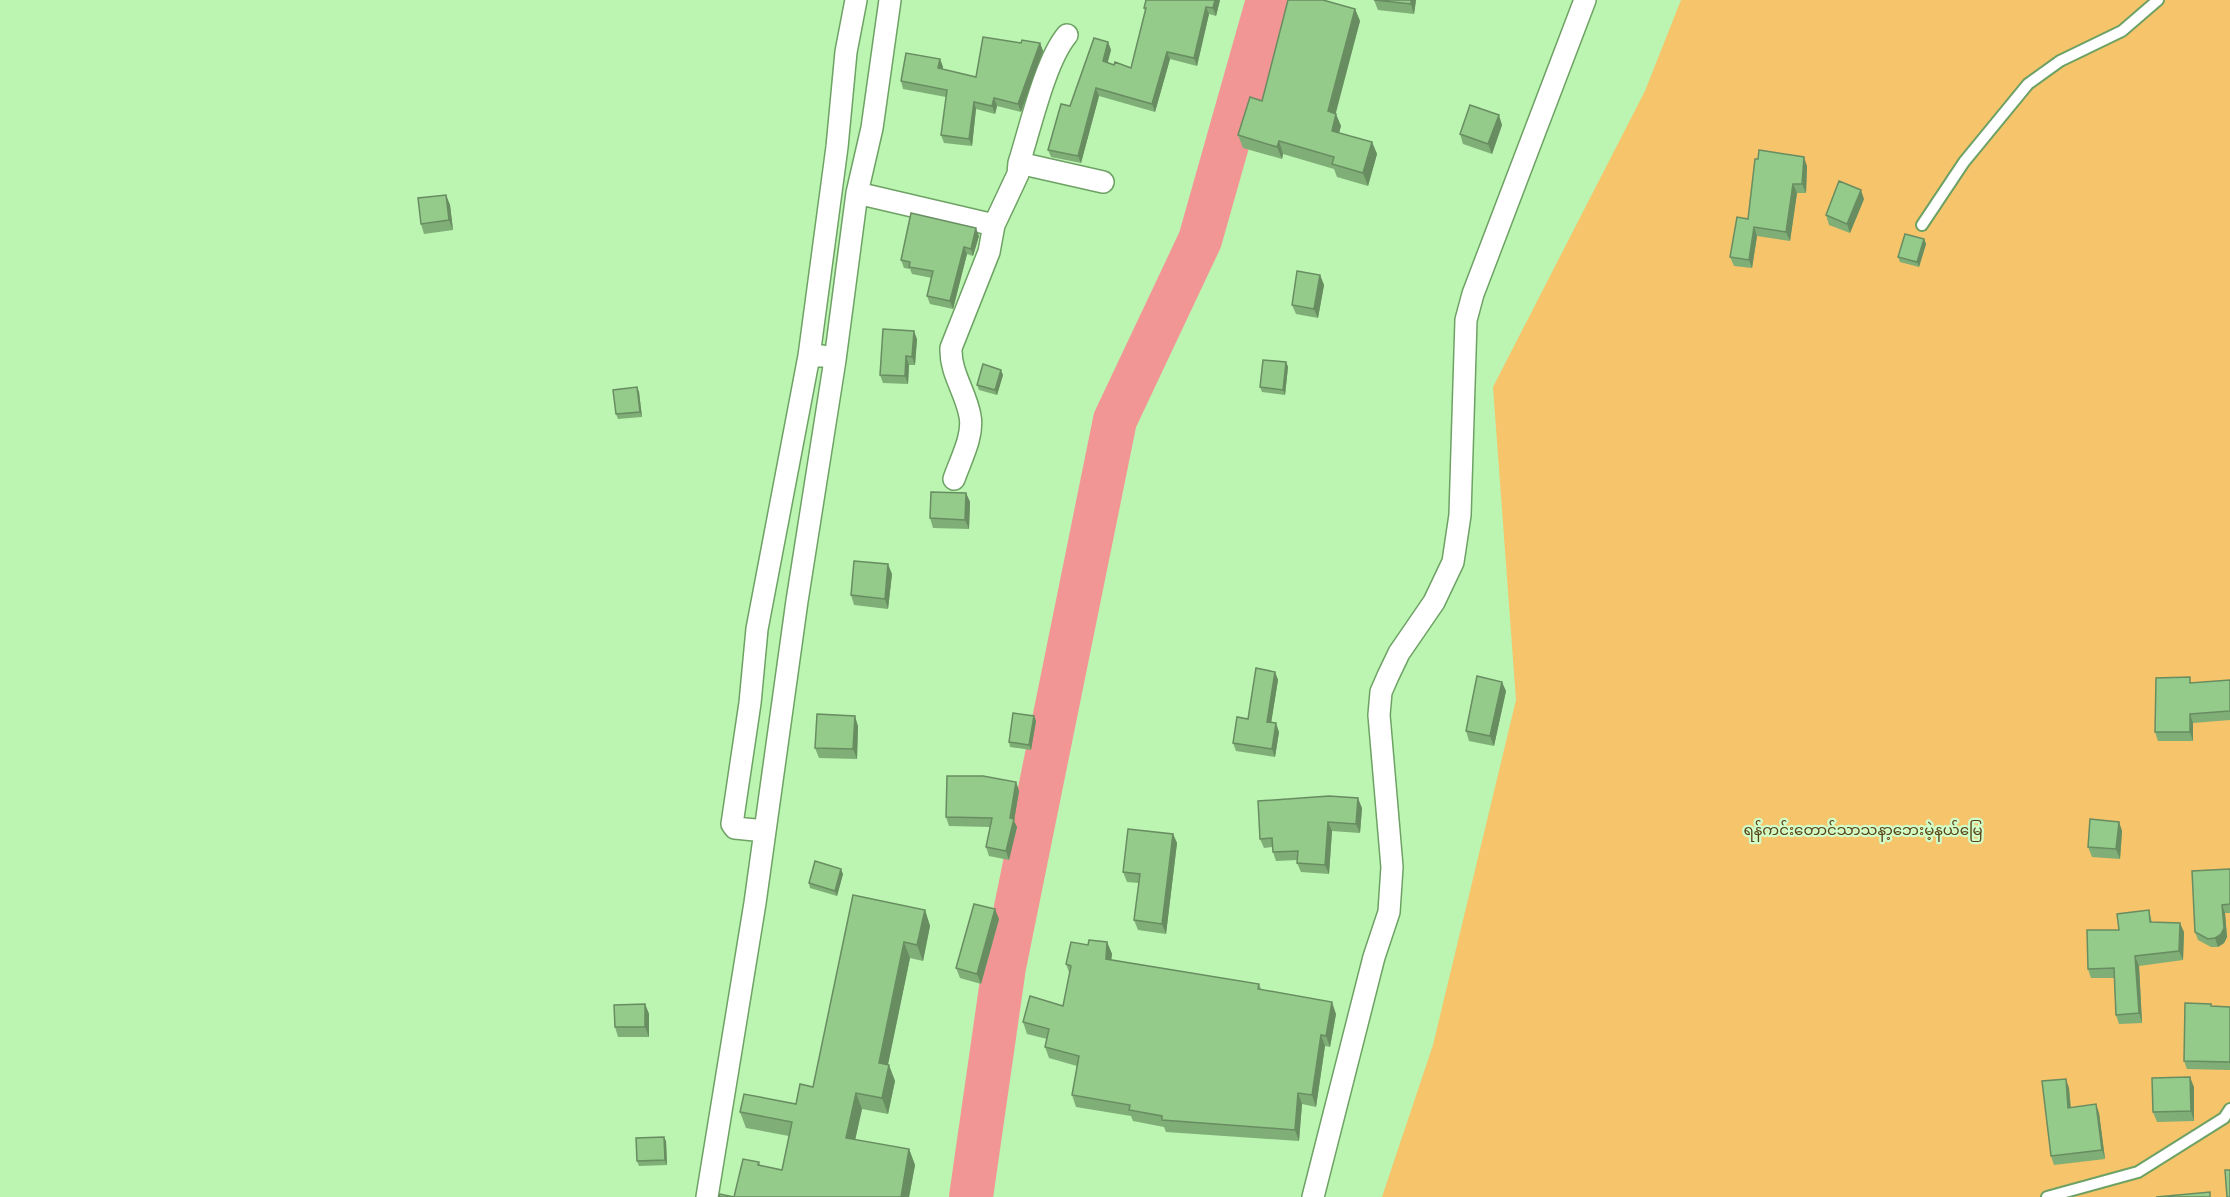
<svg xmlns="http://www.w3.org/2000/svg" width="2230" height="1197" viewBox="0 0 2230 1197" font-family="'Public Sans','Noto Sans Myanmar',sans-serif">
<rect width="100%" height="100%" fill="#bcf4b2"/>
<!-- green -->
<path fill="#f5c46b" d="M 1681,0 L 2230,0 L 2230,1197 L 1382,1197 L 1433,1045 L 1516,700 L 1493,387 L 1645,91 Z"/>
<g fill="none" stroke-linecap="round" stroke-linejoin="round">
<!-- river -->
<path stroke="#f29695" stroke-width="44" d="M 971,1197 L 1004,967 L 1115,420 L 1200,240 L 1268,0"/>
<!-- lane casing -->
<g stroke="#6da264" stroke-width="14">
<path id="lane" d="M 1922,225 L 1964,162 L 2028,84 L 2060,61 L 2122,31 L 2158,0
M 2047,1197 L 2138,1172 L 2224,1118 L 2230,1109"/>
</g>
<!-- street casing -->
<g stroke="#6da264" stroke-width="24">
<path id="street" d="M 1019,163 L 1103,182
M 857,193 L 994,225 L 989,252 L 951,348 C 950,373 966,392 970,416 C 974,436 960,461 954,479
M 994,225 L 1018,174 L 1019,163 C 1030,129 1045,61 1067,35
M 823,356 L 809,356 L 837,147 L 846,52 L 856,0
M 765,831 L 735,828 L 732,824 L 750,703 L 757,629 L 809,356
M 707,1197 L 755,903 L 797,601 L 835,360 L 857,193 L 872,128 L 890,0
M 1313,1197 L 1374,957 L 1389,912 L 1392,867 L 1379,715 L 1381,692 L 1388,676 L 1399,653 L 1434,602 L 1453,562 L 1460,515 L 1466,320 L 1473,294 L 1585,0"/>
</g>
<!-- lane -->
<use href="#lane" stroke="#fff" stroke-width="10"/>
<!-- street -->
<use href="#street" stroke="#fff" stroke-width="21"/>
</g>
<!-- wall -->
<path fill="#7fae77" d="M 1220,0 L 1216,16 L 1209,14 L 1197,66 L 1170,59 L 1155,112 L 1099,96 L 1081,163 L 1051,157 L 1048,150 L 1070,106 L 1108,42 L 1111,50 L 1107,63 L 1114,65 L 1131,68 L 1145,11 L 1144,8 Z
M 1374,0 L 1416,0 L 1414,14 L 1378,10 Z
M 1355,9 L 1360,21 L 1335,113 L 1341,126 L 1339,133 L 1372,142 L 1377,154 L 1368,186 L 1337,177 L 1334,169 L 1283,154 L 1282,159 L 1243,148 L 1238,135 L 1262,101 Z
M 1021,43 L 1040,43 L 1043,51 L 1021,112 L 997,106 L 995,114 L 976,109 L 972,146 L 944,143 L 941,135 L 946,97 L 903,89 L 901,81 L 940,59 L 943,67 L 942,69 L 976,77 Z
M 1502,125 L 1492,154 L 1463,144 L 1460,134 Z
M 1807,166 L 1806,193 L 1797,193 L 1790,241 L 1757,236 L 1752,268 L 1734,266 L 1730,257 L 1748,219 Z
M 446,195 L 450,205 L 453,230 L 424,234 L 421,224 Z
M 1864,199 L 1850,233 L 1829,225 L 1826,215 Z
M 979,236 L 973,256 L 967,254 L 953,309 L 930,304 L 927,296 L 932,278 L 912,274 L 910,269 L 904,268 L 901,260 Z
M 1924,239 L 1926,244 L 1919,267 L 1900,262 L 1898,257 Z
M 1320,275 L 1324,285 L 1318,318 L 1296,314 L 1292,305 Z
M 917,339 L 915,365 L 909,365 L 908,384 L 883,383 L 880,375 Z
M 1286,362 L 1288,367 L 1285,395 L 1262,392 L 1260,387 Z
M 1003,375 L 997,395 L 979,390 L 977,385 Z
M 637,387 L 639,392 L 642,417 L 618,419 L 616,414 Z
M 966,493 L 970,502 L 969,529 L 933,528 L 930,518 Z
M 892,574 L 888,609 L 854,605 L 851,595 Z
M 1275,672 L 1278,680 L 1271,722 L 1279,732 L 1275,757 L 1236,751 L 1233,743 L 1248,719 Z
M 2230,680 L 2230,720 L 2193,723 L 2193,741 L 2158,741 L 2155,732 L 2192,683 Z
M 1506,691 L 1494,746 L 1469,741 L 1466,731 Z
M 1034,716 L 1036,721 L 1031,750 L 1010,747 L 1009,742 Z
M 858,726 L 857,759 L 819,758 L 815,748 Z
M 1016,782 L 1019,791 L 1014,821 L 1017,827 L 1009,860 L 989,856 L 986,847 L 990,827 L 949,826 L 946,817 Z
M 1362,808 L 1360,833 L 1332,831 L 1329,874 L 1301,872 L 1297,863 L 1298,860 L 1276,861 L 1273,852 L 1273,847 L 1264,848 L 1260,839 Z
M 2119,822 L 2122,831 L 2120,859 L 2092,857 L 2088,847 Z
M 1173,834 L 1177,843 L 1166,934 L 1138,930 L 1134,920 L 1139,883 L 1127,882 L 1123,872 Z
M 2230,869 L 2230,913 L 2225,913 L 2227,937 L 2224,943 L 2218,947 L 2211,947 L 2198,940 L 2195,932 Z
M 843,874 L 837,896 L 810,888 L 809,883 Z
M 925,910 L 930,926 L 923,961 L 910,958 L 888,1064 L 895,1081 L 888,1114 L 862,1109 L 855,1140 L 909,1149 L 915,1165 L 909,1197 L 719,1197 L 734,1197 L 759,1162 L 760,1165 L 782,1170 L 789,1136 L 746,1128 L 740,1112 L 796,1104 L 813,1087 Z
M 2149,910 L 2152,922 L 2184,932 L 2183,960 L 2139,966 L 2142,1023 L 2119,1024 L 2116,1015 L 2114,978 L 2091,978 L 2088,969 L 2119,930 Z
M 999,919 L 981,984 L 960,978 L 956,968 Z
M 1107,942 L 1112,954 L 1111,960 L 1259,984 L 1261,989 L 1336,1014 L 1330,1047 L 1325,1046 L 1316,1107 L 1302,1104 L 1299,1141 L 1166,1132 L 1164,1127 L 1133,1121 L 1131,1116 L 1076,1107 L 1072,1095 L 1077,1066 L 1049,1058 L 1045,1047 L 1047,1039 L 1027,1034 L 1023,1022 L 1063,1006 L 1070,975 L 1066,964 L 1088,945 Z
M 645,1004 L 649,1014 L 649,1037 L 618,1037 L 615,1027 Z
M 2211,1004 L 2212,1006 L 2230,1007 L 2230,1070 L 2187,1069 L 2184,1061 Z
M 2194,1087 L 2194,1121 L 2157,1122 L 2153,1112 Z
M 2069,1088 L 2071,1107 L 2099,1113 L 2105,1159 L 2054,1165 L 2051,1156 Z
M 666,1141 L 667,1165 L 639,1166 L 637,1161 Z"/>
<!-- shaded-wall -->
<path fill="#688d61" d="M 1215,0 L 1220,0 L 1216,16 L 1213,8 Z
M 1411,0 L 1416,0 L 1414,14 L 1411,4 Z
M 1206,7 L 1209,14 L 1197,66 L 1194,58 Z
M 1355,9 L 1360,21 L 1333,124 L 1328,111 Z
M 1108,42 L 1111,50 L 1106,69 L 1103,61 Z
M 1040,43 L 1043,51 L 1021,112 L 1018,104 Z
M 1167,52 L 1170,59 L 1155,112 L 1152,104 Z
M 940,59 L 943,67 L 941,76 L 938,68 Z
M 1096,88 L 1099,96 L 1081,163 L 1078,156 Z
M 994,98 L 997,106 L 995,114 L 992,106 Z
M 974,102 L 976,109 L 972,146 L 969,139 Z
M 1336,114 L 1341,126 L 1336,143 L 1332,131 Z
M 1499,115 L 1502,125 L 1492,154 L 1488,144 Z
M 1279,141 L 1283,154 L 1282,159 L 1277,147 Z
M 1372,142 L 1377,154 L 1368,186 L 1363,173 Z
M 1804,157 L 1807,166 L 1806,193 L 1802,184 Z
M 1793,184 L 1797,193 L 1790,241 L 1786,232 Z
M 1861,190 L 1864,199 L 1850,233 L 1847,224 Z
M 446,195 L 450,205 L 453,230 L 449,220 Z
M 1754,227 L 1757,236 L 1752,268 L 1749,260 Z
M 976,228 L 979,236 L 973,256 L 971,249 Z
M 1924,239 L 1926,244 L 1919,267 L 1917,262 Z
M 964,247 L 967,254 L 953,309 L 950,301 Z
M 1320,275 L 1324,285 L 1318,318 L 1314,309 Z
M 914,331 L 917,339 L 915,365 L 912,357 Z
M 906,356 L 909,365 L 908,384 L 905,376 Z
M 1286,362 L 1288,367 L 1285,395 L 1283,390 Z
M 1001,370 L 1003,375 L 997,395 L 995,390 Z
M 637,387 L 639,392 L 642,417 L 640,412 Z
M 966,493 L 970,502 L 969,529 L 965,520 Z
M 888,564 L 892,574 L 888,609 L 885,599 Z
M 1275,672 L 1278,680 L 1270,730 L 1267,722 Z
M 1502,682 L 1506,691 L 1494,746 L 1490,736 Z
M 2190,714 L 2193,723 L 2193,741 L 2190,732 Z
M 855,716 L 858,726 L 857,759 L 853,749 Z
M 1034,716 L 1036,721 L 1031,750 L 1029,745 Z
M 1276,723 L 1279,732 L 1275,757 L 1272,749 Z
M 1016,782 L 1019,791 L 1014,821 L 1017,827 L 1009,860 L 1006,851 Z
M 1358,798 L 1362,808 L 1360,833 L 1356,824 Z
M 1328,822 L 1332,831 L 1329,874 L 1325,865 Z
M 2119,822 L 2122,831 L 2120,859 L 2116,849 Z
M 1173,834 L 1177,843 L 1166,934 L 1162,924 Z
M 841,869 L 843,874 L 837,896 L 835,891 Z
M 2222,905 L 2225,913 L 2227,937 L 2224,943 L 2218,947 L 2215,938 Z
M 995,909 L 999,919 L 981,984 L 977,974 Z
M 925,910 L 930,926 L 923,961 L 917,945 Z
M 2180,923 L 2184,932 L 2183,960 L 2179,951 Z
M 904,942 L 910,958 L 885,1079 L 879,1063 Z
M 1107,942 L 1112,954 L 1110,970 L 1106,959 Z
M 2135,956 L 2139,966 L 2142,1023 L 2139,1013 Z
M 1332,1002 L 1336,1014 L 1330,1047 L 1326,1036 Z
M 645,1004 L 649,1014 L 649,1037 L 645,1027 Z
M 1321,1035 L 1325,1046 L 1316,1107 L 1312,1095 Z
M 889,1065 L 895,1081 L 888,1114 L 882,1098 Z
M 2190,1077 L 2194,1087 L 2194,1121 L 2191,1111 Z
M 2066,1079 L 2069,1088 L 2071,1117 L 2068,1108 Z
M 856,1093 L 862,1109 L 852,1154 L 846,1138 Z
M 1298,1093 L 1302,1104 L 1299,1141 L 1295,1130 Z
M 2096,1104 L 2099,1113 L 2105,1159 L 2102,1150 Z
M 664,1137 L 666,1141 L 667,1165 L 665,1160 Z
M 909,1149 L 915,1165 L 909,1197 L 901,1197 Z"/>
<!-- building -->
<path fill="#94ca8a" stroke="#688d61" stroke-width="1.5" d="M 1146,0 L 1215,0 L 1213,8 L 1206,7 L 1194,58 L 1167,52 L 1152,104 L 1096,88 L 1078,156 L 1048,150 L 1061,104 L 1070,106 L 1094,38 L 1108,42 L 1103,61 L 1114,65 L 1115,62 L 1131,68 L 1146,8 L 1144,8 Z
M 1288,0 L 1323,0 L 1355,9 L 1328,111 L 1336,114 L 1332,131 L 1372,142 L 1363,173 L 1332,164 L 1334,157 L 1279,141 L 1277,147 L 1238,135 L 1250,97 L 1262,101 Z
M 1374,0 L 1411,0 L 1411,4 Z
M 983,37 L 1021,43 L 1022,40 L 1040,43 L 1018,104 L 994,98 L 992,106 L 974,102 L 969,139 L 941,135 L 947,90 L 901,81 L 906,53 L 940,59 L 938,68 L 976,77 Z
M 1470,105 L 1499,115 L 1488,144 L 1460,134 Z
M 1759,150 L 1804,157 L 1802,184 L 1793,184 L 1786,232 L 1754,227 L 1749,260 L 1730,257 L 1737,217 L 1748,219 L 1755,159 L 1758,159 Z
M 1839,181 L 1861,190 L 1847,224 L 1826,215 Z
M 446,195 L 449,220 L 421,224 L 418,198 Z
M 911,213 L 976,228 L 971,249 L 964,247 L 950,301 L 927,296 L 933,271 L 909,267 L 910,262 L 901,260 Z
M 1905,234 L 1924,239 L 1917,262 L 1898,257 Z
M 1297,271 L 1320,275 L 1314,309 L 1292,305 Z
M 883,329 L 914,331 L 912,357 L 906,356 L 905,376 L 880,375 Z
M 1263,360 L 1286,362 L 1283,390 L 1260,387 Z
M 983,364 L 1001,370 L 995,390 L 977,385 Z
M 637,387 L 640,412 L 616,414 L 613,390 Z
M 931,492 L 966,493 L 965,520 L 930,518 Z
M 854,561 L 888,564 L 885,599 L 851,595 Z
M 1256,668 L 1275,672 L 1267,722 L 1276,723 L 1272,749 L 1233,743 L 1237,717 L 1248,719 Z
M 1477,676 L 1502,682 L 1490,736 L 1466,731 Z
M 2190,677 L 2190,683 L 2230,680 L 2230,711 L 2190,714 L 2190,732 L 2155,732 L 2156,678 Z
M 1013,713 L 1034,716 L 1029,745 L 1009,742 Z
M 817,714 L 855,716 L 853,749 L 815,748 Z
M 947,776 L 983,776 L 1016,782 L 1010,818 L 1014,819 L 1006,851 L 986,847 L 992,818 L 946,817 Z
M 1329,796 L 1358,798 L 1356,824 L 1328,822 L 1325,865 L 1297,863 L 1298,851 L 1273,852 L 1272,838 L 1260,839 L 1258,801 Z
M 2090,819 L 2119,822 L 2116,849 L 2088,847 Z
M 1128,829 L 1173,834 L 1162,924 L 1134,920 L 1140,874 L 1123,872 Z
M 815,861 L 841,869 L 835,891 L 809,883 Z
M 2230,869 L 2230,904 L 2222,905 L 2224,928 L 2221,934 L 2215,938 L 2208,939 L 2195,932 L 2192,871 Z
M 853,895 L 925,910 L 917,945 L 904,942 L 879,1063 L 889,1065 L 882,1098 L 856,1093 L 846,1138 L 909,1149 L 901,1197 L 719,1197 L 720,1194 L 734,1197 L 743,1159 L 759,1162 L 758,1165 L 782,1170 L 792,1122 L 740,1112 L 744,1094 L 796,1104 L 800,1084 L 813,1087 Z
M 974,904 L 995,909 L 977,974 L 956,968 Z
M 2149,910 L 2150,922 L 2180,923 L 2179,951 L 2135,956 L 2139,1013 L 2116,1015 L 2114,968 L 2088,969 L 2087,930 L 2119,930 L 2117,914 Z
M 1089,940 L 1107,942 L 1106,959 L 1259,984 L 1258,989 L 1332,1002 L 1326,1036 L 1321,1035 L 1312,1095 L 1298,1093 L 1295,1130 L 1162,1120 L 1162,1116 L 1129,1110 L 1130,1105 L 1072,1095 L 1079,1056 L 1045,1047 L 1049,1029 L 1023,1022 L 1030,996 L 1063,1006 L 1071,966 L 1066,964 L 1071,942 L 1088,945 Z
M 2185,1003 L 2211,1004 L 2211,1006 L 2230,1007 L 2230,1062 L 2184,1061 Z
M 645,1004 L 645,1027 L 615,1027 L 614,1005 Z
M 2190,1077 L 2191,1111 L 2153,1112 L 2152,1078 Z
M 2066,1079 L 2068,1108 L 2096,1104 L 2102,1150 L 2051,1156 L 2042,1081 Z
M 664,1137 L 665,1160 L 637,1161 L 636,1138 Z
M 2225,1170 L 2230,1170 L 2230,1197 L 2227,1197 Z
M 2210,1192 L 2210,1197 L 2156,1197 Z"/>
<g text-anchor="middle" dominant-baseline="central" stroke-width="4.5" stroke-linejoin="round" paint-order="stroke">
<!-- park labels -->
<g font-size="15" fill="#594216" stroke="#d1fec9">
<text x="1863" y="829">ရန်ကင်းတောင်သာသနာ့ဘေးမဲ့နယ်မြေ</text>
</g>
</g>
</svg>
